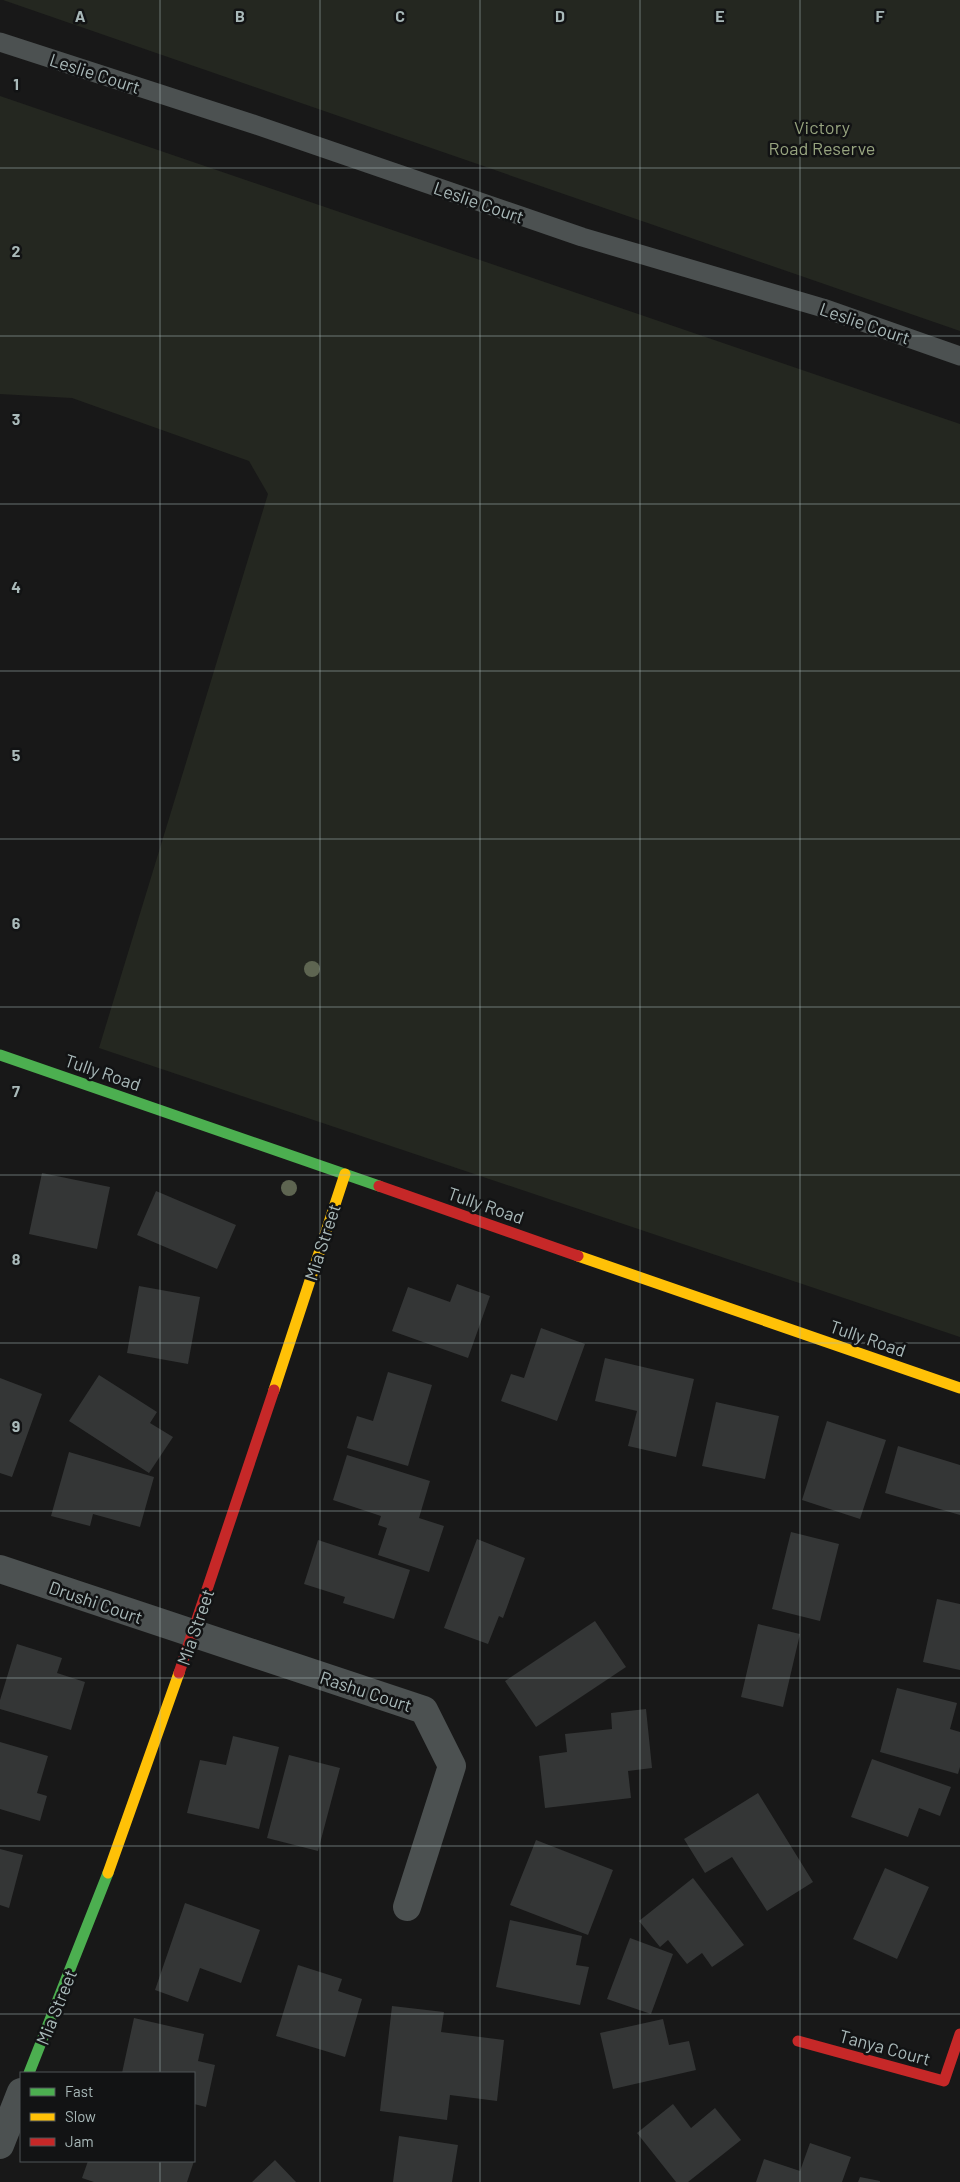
<svg xmlns="http://www.w3.org/2000/svg" width="960" height="2182" viewBox="0 0 960 2182" font-family="Barlow,sans-serif">
<rect width="100%" height="100%" fill="#181818"/>
<!-- green -->
<path fill="#242720" d="M 3,0 L 960,0 L 960,331 Z
M 0,96 L 960,424 L 960,1337 L 99,1048 L 268,494 L 249,461 L 72,398 L 0,394 Z"/>
<!-- building -->
<path fill="#343636" d="M 42,1173 L 110,1187 L 97,1249 L 29,1234 Z
M 156,1191 L 236,1225 L 217,1269 L 137,1235 Z
M 457,1284 L 490,1296 L 468,1358 L 392,1331 L 408,1287 L 450,1302 Z
M 139,1286 L 200,1297 L 188,1364 L 127,1353 Z
M 541,1328 L 585,1344 L 557,1421 L 501,1401 L 511,1374 L 524,1378 Z
M 605,1358 L 694,1379 L 676,1457 L 628,1446 L 637,1411 L 595,1401 Z
M 388,1372 L 432,1385 L 408,1466 L 347,1448 L 357,1416 L 373,1421 Z
M 99,1375 L 157,1412 L 150,1423 L 173,1437 L 149,1473 L 69,1421 Z
M 0,1378 L 42,1394 L 12,1477 L 0,1473 Z
M 716,1402 L 779,1416 L 765,1479 L 702,1466 Z
M 827,1421 L 886,1440 L 860,1519 L 802,1500 Z
M 898,1446 L 960,1465 L 960,1515 L 885,1493 Z
M 69,1452 L 154,1477 L 140,1527 L 93,1514 L 90,1526 L 51,1516 Z
M 347,1455 L 430,1481 L 419,1518 L 444,1526 L 429,1572 L 378,1555 L 387,1528 L 378,1525 L 381,1516 L 333,1500 Z
M 791,1532 L 839,1544 L 820,1621 L 772,1609 Z
M 477,1539 L 525,1558 L 503,1618 L 499,1616 L 488,1644 L 444,1628 Z
M 318,1540 L 410,1570 L 394,1619 L 343,1603 L 345,1597 L 304,1584 Z
M 937,1599 L 960,1604 L 960,1670 L 923,1662 Z
M 595,1621 L 626,1667 L 536,1727 L 505,1681 Z
M 758,1624 L 800,1634 L 783,1707 L 741,1697 Z
M 17,1644 L 62,1658 L 57,1673 L 85,1682 L 71,1730 L 0,1709 L 0,1700 Z
M 897,1688 L 957,1703 L 950,1729 L 960,1732 L 960,1767 L 958,1774 L 880,1752 Z
M 646,1709 L 652,1768 L 628,1771 L 631,1798 L 545,1808 L 539,1756 L 567,1752 L 565,1734 L 612,1729 L 611,1713 Z
M 233,1736 L 279,1747 L 259,1829 L 187,1813 L 200,1760 L 226,1765 Z
M 0,1742 L 48,1756 L 37,1793 L 47,1796 L 40,1821 L 0,1809 Z
M 289,1755 L 340,1768 L 318,1851 L 267,1838 Z
M 872,1759 L 951,1787 L 940,1816 L 919,1808 L 908,1837 L 851,1817 Z
M 758,1793 L 813,1882 L 767,1911 L 732,1857 L 705,1873 L 684,1839 Z
M 536,1840 L 613,1870 L 588,1935 L 510,1905 Z
M 0,1849 L 23,1855 L 9,1908 L 0,1905 Z
M 885,1868 L 929,1887 L 897,1959 L 853,1939 Z
M 693,1878 L 744,1945 L 712,1967 L 702,1953 L 687,1964 L 668,1940 L 660,1947 L 639,1921 Z
M 185,1903 L 260,1930 L 241,1983 L 200,1968 L 188,2002 L 155,1990 Z
M 510,1920 L 582,1936 L 576,1965 L 589,1967 L 580,2005 L 496,1987 Z
M 630,1938 L 673,1954 L 651,2014 L 607,1999 Z
M 298,1965 L 342,1979 L 338,1991 L 362,1999 L 345,2057 L 276,2036 Z
M 392,2006 L 444,2012 L 441,2032 L 504,2040 L 497,2101 L 450,2095 L 447,2120 L 380,2111 Z
M 134,2018 L 204,2034 L 198,2061 L 215,2065 L 206,2107 L 194,2104 L 194,2073 L 122,2073 Z
M 663,2019 L 669,2045 L 689,2041 L 696,2070 L 613,2089 L 600,2033 Z
M 673,2104 L 691,2128 L 715,2108 L 741,2140 L 688,2182 L 676,2182 L 637,2133 Z
M 399,2136 L 458,2145 L 452,2182 L 393,2182 Z
M 810,2143 L 851,2157 L 842,2182 L 756,2182 L 764,2159 L 800,2171 Z
M 275,2160 L 296,2182 L 252,2182 Z
M 88,2161 L 194,2161 L 187,2182 L 94,2182 L 82,2178 Z
M 860,2177 L 880,2181 L 880,2182 L 858,2182 Z"/>
<g fill="none" stroke-linecap="round" stroke-linejoin="round">
<!-- lane -->
<path stroke="#4c5151" stroke-width="19" d="M 0,42 L 256,125 L 582,237 L 823,308 L 960,356"/>
<!-- street -->
<path stroke="#4c5151" stroke-width="28" d="M 0,1569 L 424,1710 L 452,1766 L 407,1907
M 0,2145 L 21,2092"/>
<!-- fast -->
<path stroke="#4caf50" stroke-width="11" d="M 0,1055 L 379,1186
M 29,2073 L 108,1873"/>
<!-- slow -->
<path stroke="#ffc107" stroke-width="11" d="M 578,1256 L 960,1388
M 274,1390 L 345,1174
M 108,1873 L 179,1673"/>
<!-- jam -->
<path stroke="#c62828" stroke-width="11" d="M 379,1186 L 578,1256
M 179,1673 L 274,1390
M 798,2041 L 944,2081 L 960,2034"/>
</g>
<!-- trees -->
<g fill="#5e6551">
<circle cx="312" cy="969" r="8"/>
<circle cx="289" cy="1188" r="8"/>
</g>
<!-- grid -->
<path fill="none" stroke="#a9b9b9" stroke-width="1" stroke-opacity="0.55" d="M 160,0 L 160,2073M 320,0 L 320,2182M 480,0 L 480,2182M 640,0 L 640,2182M 800,0 L 800,2182M 0,168 L 960,168M 0,336 L 960,336M 0,504 L 960,504M 0,671 L 960,671M 0,839 L 960,839M 0,1007 L 960,1007M 0,1175 L 960,1175M 0,1343 L 960,1343M 0,1511 L 960,1511M 0,1678 L 960,1678M 0,1846 L 960,1846M 0,2014 L 960,2014M 160,2161 L 160,2182"/>
<g text-anchor="middle" dominant-baseline="central" stroke-width="5" stroke-linejoin="round" paint-order="stroke">
<!-- street labels -->
<g font-size="18" fill="#a9b9b9" stroke="#121314">
<text transform="translate(95 73) rotate(18)">Leslie Court</text>
<text transform="translate(479 202) rotate(19)">Leslie Court</text>
<text transform="translate(865 323) rotate(19)">Leslie Court</text>
<text transform="translate(103 1072) rotate(19)">Tully Road</text>
<text transform="translate(486 1205) rotate(19)">Tully Road</text>
<text transform="translate(322 1242) rotate(-72)">Mia Street</text>
<text transform="translate(868 1338) rotate(19)">Tully Road</text>
<text transform="translate(96 1602) rotate(19)">Drushi Court</text>
<text transform="translate(195 1627) rotate(-71)">Mia Street</text>
<text transform="translate(366 1691) rotate(18)">Rashu Court</text>
<text transform="translate(56 2007) rotate(-68)">Mia Street</text>
<text transform="translate(885 2047) rotate(15)">Tanya Court</text>
</g>
<!-- park labels -->
<g font-size="18" fill="#97a47f" stroke="#121314">
<text x="822" y="127">Victory<tspan x="822" dy="21">Road Reserve</tspan></text>
</g>
</g>
<g font-size="16" text-anchor="middle" font-weight="bold" fill="#a9b9b9" stroke="#121314" stroke-width="5" stroke-linejoin="round" paint-order="stroke">
<text x="80" y="22">A</text>
<text x="240" y="22">B</text>
<text x="400" y="22">C</text>
<text x="560" y="22">D</text>
<text x="720" y="22">E</text>
<text x="880" y="22">F</text>
<text x="16" y="90">1</text>
<text x="16" y="257">2</text>
<text x="16" y="425">3</text>
<text x="16" y="593">4</text>
<text x="16" y="761">5</text>
<text x="16" y="929">6</text>
<text x="16" y="1097">7</text>
<text x="16" y="1265">8</text>
<text x="16" y="1432">9</text>
</g>
<!-- legend -->
<rect x="20" y="2072" width="175" height="90" fill="#121314" stroke="#4e5556"/>
<rect x="30" y="2088" width="25" height="8" fill="#4caf50" stroke="#4e5556"/>
<text x="65" y="2097" font-size="15" fill="#a9b9b9">Fast</text>
<rect x="30" y="2113" width="25" height="8" fill="#ffc107" stroke="#4e5556"/>
<text x="65" y="2122" font-size="15" fill="#a9b9b9">Slow</text>
<rect x="30" y="2138" width="25" height="8" fill="#c62828" stroke="#4e5556"/>
<text x="65" y="2147" font-size="15" fill="#a9b9b9">Jam</text>
</svg>
